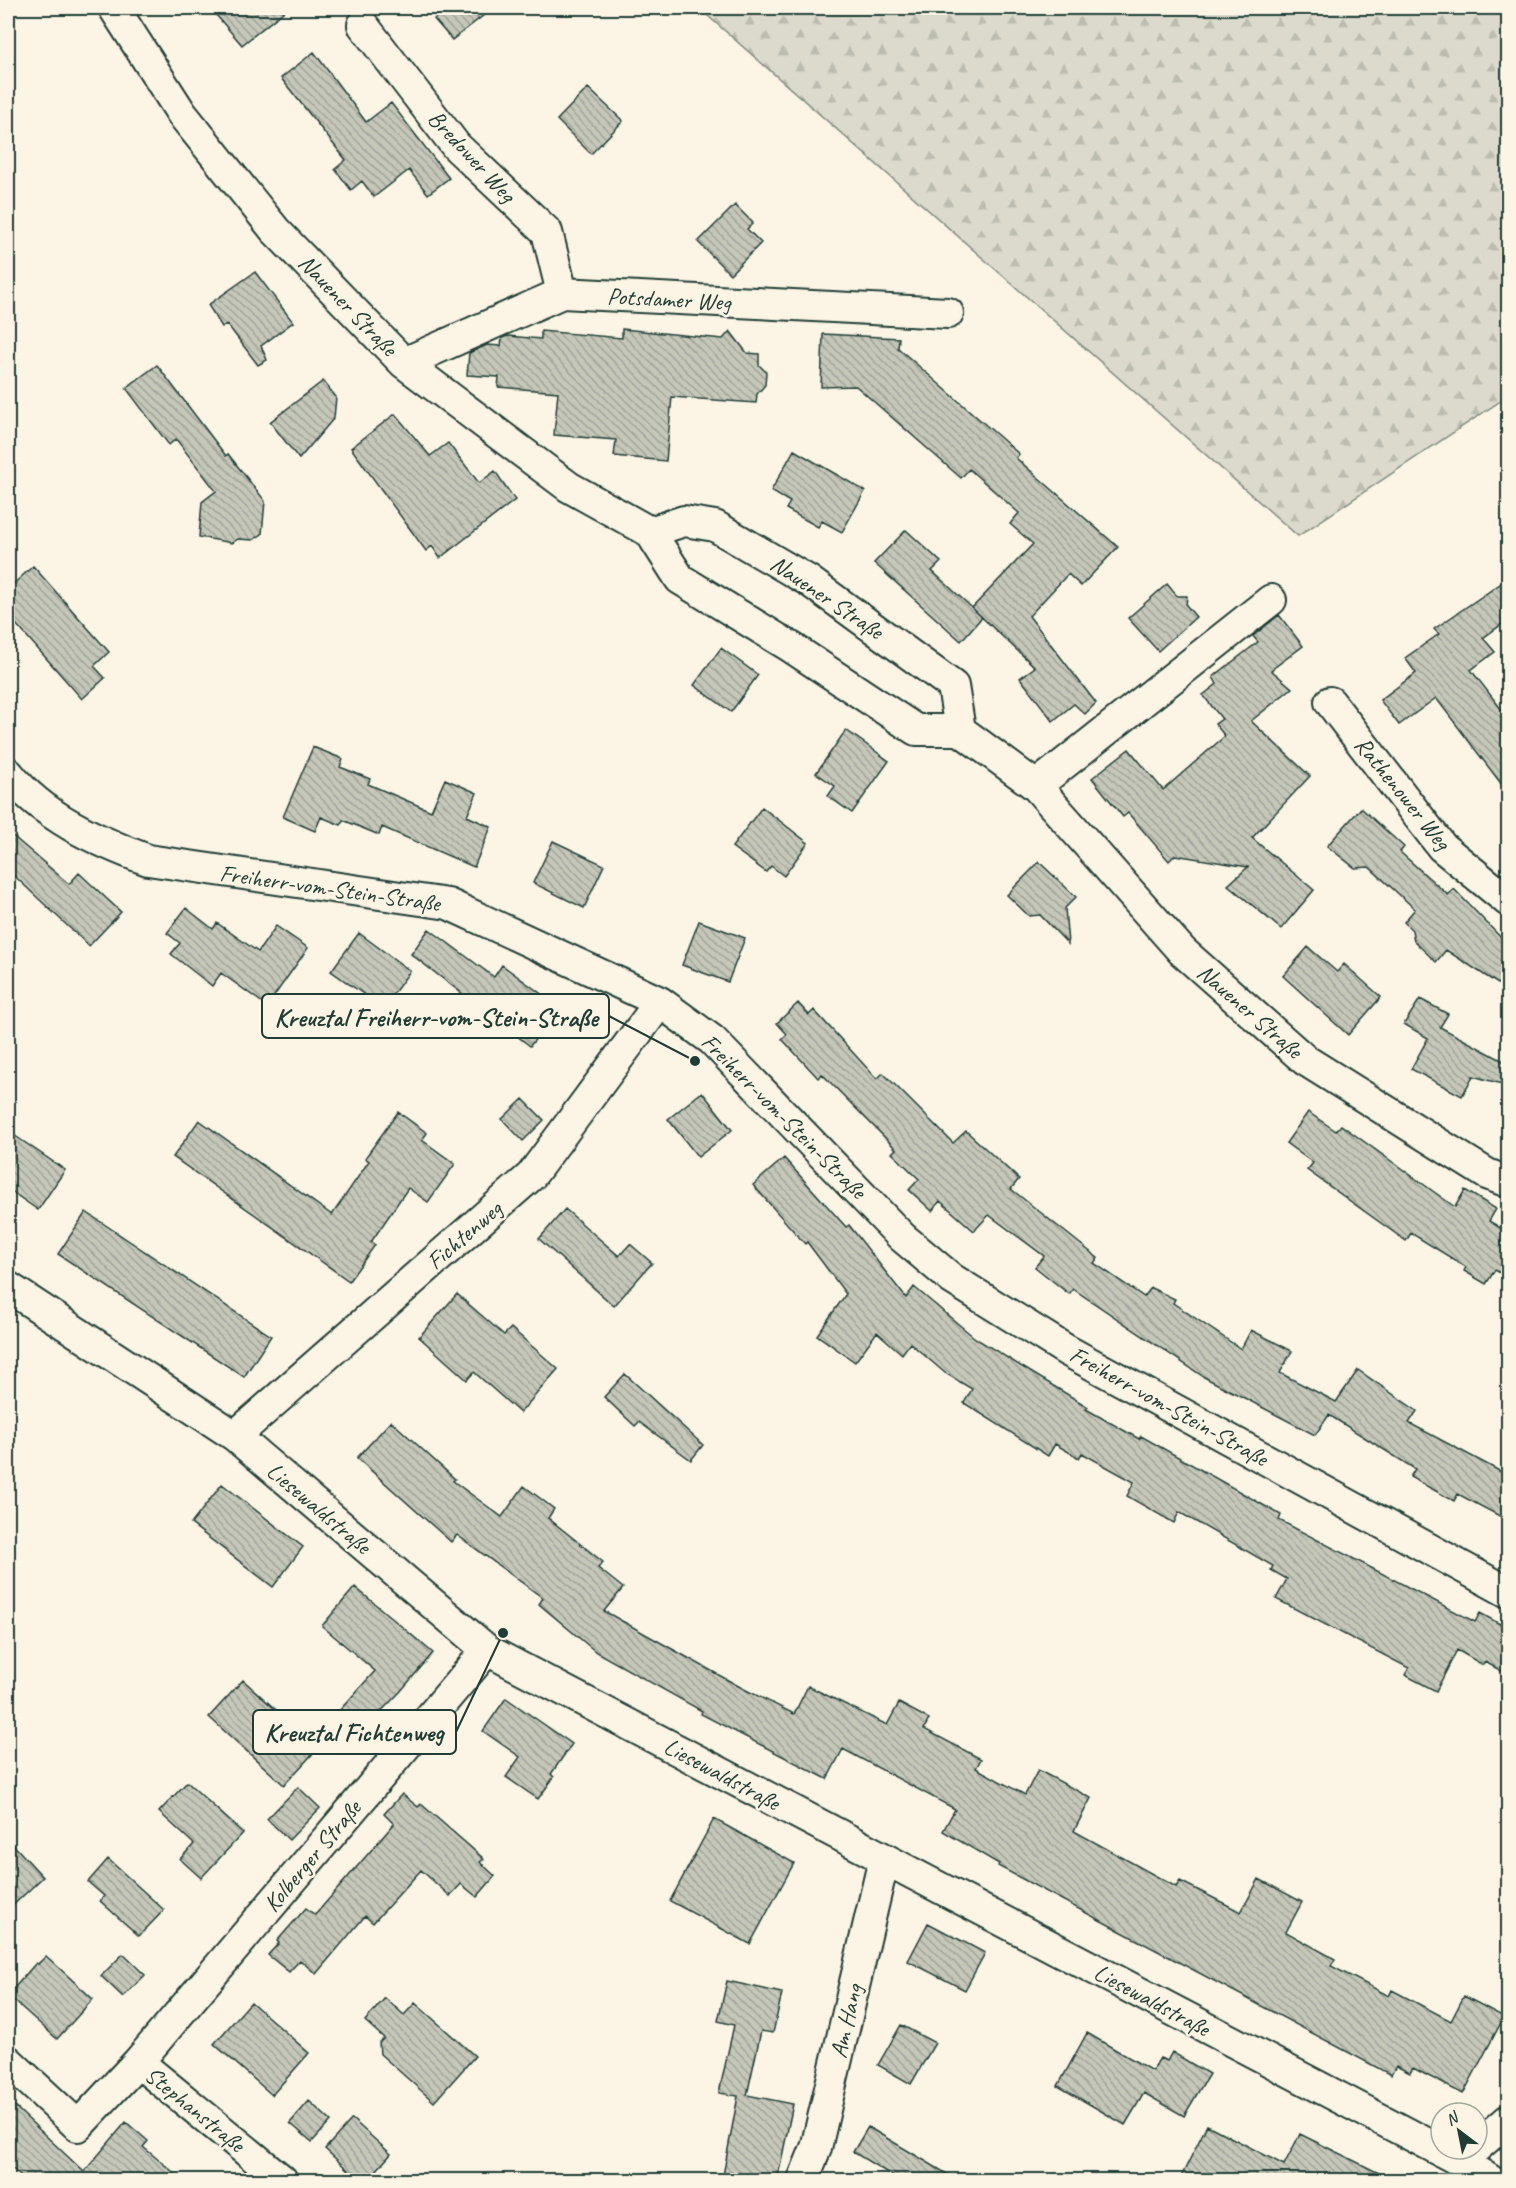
<svg xmlns="http://www.w3.org/2000/svg" width="1516" height="2188" viewBox="0 0 1516 2188" font-family="Caveat,sans-serif">
<defs>
<pattern id="forest-firs" width="22" height="20" patternUnits="userSpaceOnUse" patternTransform="scale(1.5)"><rect width="22" height="20" fill="#dcdacc"/><path d="M5 1l3.5 6h-7zM16 11l3.5 6h-7z" fill="#bcbcb0"/></pattern>
<pattern id="building-back-hatch" width="6" height="6" patternUnits="userSpaceOnUse" patternTransform="scale(1.5)"><rect width="6" height="6" fill="#c5c7b9"/><path d="M-1 5l2 2M0 0l6 6M5-1l2 2" fill="none" stroke="#9fa397"/></pattern>
</defs>
<rect width="100%" height="100%" fill="#fcf5e5"/>
<filter id="ink" filterUnits="userSpaceOnUse"><feTurbulence type="fractalNoise" baseFrequency=".0167" numOctaves="2"/><feDisplacementMap in="SourceGraphic" scale="12" xChannelSelector="R" yChannelSelector="G"/><feConvolveMatrix kernelMatrix="1 2 1 2 8 2 1 2 1" color-interpolation-filters="sRGB"/></filter>
<g filter="url(#ink)">
<!-- forest -->
<path fill="url(#forest-firs)" stroke="#7e8c80" stroke-width="1.5" d="M 699,8 L 1508,8 L 1508,396 L 1298,536 Z"/>
<!-- building -->
<path fill="url(#building-back-hatch)" stroke="#1f3d34" stroke-width="1.5" d="M 210,8 L 288,8 L 242,45 Z
M 448,8 L 493,8 L 452,40 L 434,19 Z
M 314,52 L 366,122 L 391,103 L 449,178 L 428,194 L 409,170 L 374,197 L 362,181 L 351,190 L 335,169 L 346,160 L 281,78 Z
M 588,88 L 623,121 L 591,154 L 557,120 Z
M 735,205 L 753,223 L 747,229 L 761,243 L 730,274 L 698,242 Z
M 255,272 L 293,322 L 261,346 L 267,360 L 258,365 L 227,324 L 222,327 L 208,305 Z
M 622,329 L 723,339 L 730,331 L 747,353 L 759,354 L 759,365 L 766,372 L 765,385 L 757,394 L 756,403 L 672,397 L 666,461 L 614,456 L 616,440 L 554,435 L 558,392 L 498,387 L 499,377 L 467,375 L 469,353 L 487,345 L 501,346 L 502,338 L 508,336 L 541,339 L 541,331 L 622,338 Z
M 823,334 L 899,338 L 898,348 L 1019,454 L 1016,458 L 1118,547 L 1081,586 L 1068,574 L 1029,616 L 1096,703 L 1085,714 L 1074,704 L 1053,721 L 1020,678 L 1035,667 L 972,608 L 1033,544 L 1010,524 L 1019,513 L 969,469 L 961,478 L 856,386 L 821,387 Z
M 157,365 L 226,456 L 228,454 L 265,501 L 262,534 L 253,540 L 238,539 L 232,543 L 199,537 L 202,502 L 216,491 L 176,439 L 169,445 L 126,388 Z
M 323,381 L 336,397 L 334,418 L 299,459 L 270,422 Z
M 395,414 L 430,456 L 448,443 L 479,483 L 495,471 L 515,500 L 440,558 L 432,546 L 426,551 L 351,448 Z
M 794,450 L 865,491 L 842,532 L 822,521 L 818,527 L 786,509 L 790,502 L 771,491 Z
M 906,530 L 941,562 L 932,571 L 982,617 L 961,641 L 874,563 Z
M 33,566 L 109,652 L 94,666 L 105,678 L 82,699 L 8,615 L 8,589 Z
M 1509,578 L 1509,619 L 1483,638 L 1495,652 L 1471,670 L 1509,719 L 1509,794 L 1436,698 L 1399,725 L 1380,700 L 1416,673 L 1405,658 L 1439,634 L 1434,629 Z
M 1167,584 L 1177,596 L 1187,596 L 1186,605 L 1196,617 L 1158,651 L 1128,618 Z
M 1279,615 L 1303,646 L 1271,670 L 1292,688 L 1251,721 L 1310,776 L 1252,838 L 1314,890 L 1281,929 L 1228,885 L 1248,867 L 1175,855 L 1169,861 L 1128,813 L 1123,817 L 1092,778 L 1129,749 L 1163,790 L 1225,736 L 1215,724 L 1222,719 L 1203,695 L 1217,684 L 1213,677 L 1258,642 L 1253,636 Z
M 721,648 L 758,675 L 731,712 L 694,685 Z
M 846,730 L 889,761 L 852,813 L 828,796 L 835,786 L 816,773 Z
M 313,747 L 343,759 L 340,767 L 370,779 L 368,784 L 431,811 L 445,779 L 477,793 L 467,816 L 491,827 L 474,867 L 382,827 L 379,835 L 343,820 L 341,825 L 321,817 L 315,831 L 283,817 Z
M 762,807 L 808,843 L 784,876 L 771,866 L 766,872 L 732,847 Z
M 1361,808 L 1404,847 L 1400,852 L 1448,895 L 1454,889 L 1509,946 L 1509,991 L 1446,950 L 1436,962 L 1414,941 L 1412,930 L 1404,922 L 1415,909 L 1369,867 L 1355,868 L 1327,846 Z
M 8,832 L 69,884 L 79,873 L 121,912 L 89,946 L 8,870 Z
M 553,841 L 604,865 L 584,908 L 533,883 Z
M 1039,862 L 1076,897 L 1065,908 L 1068,944 L 1040,915 L 1029,916 L 1007,895 Z
M 186,908 L 213,929 L 217,923 L 258,952 L 276,926 L 308,948 L 267,1006 L 221,973 L 212,986 L 171,954 L 180,943 L 167,933 Z
M 699,921 L 745,938 L 728,982 L 682,965 Z
M 429,929 L 494,977 L 502,965 L 559,1007 L 552,1016 L 554,1033 L 537,1037 L 530,1046 L 411,954 Z
M 359,933 L 410,971 L 383,1008 L 331,971 Z
M 1308,947 L 1337,972 L 1344,964 L 1381,997 L 1348,1035 L 1283,976 Z
M 1420,999 L 1448,1014 L 1440,1027 L 1509,1064 L 1509,1086 L 1473,1076 L 1462,1096 L 1411,1069 L 1428,1038 L 1404,1024 Z
M 798,1003 L 809,1015 L 814,1010 L 877,1079 L 883,1073 L 953,1143 L 966,1131 L 1019,1179 L 1011,1189 L 1098,1258 L 1094,1263 L 1144,1297 L 1151,1288 L 1175,1299 L 1173,1303 L 1241,1349 L 1251,1330 L 1292,1351 L 1280,1373 L 1336,1402 L 1358,1370 L 1417,1411 L 1409,1423 L 1509,1476 L 1509,1521 L 1458,1494 L 1454,1501 L 1410,1477 L 1415,1469 L 1329,1415 L 1315,1435 L 1204,1377 L 1073,1289 L 1069,1294 L 1035,1267 L 1044,1256 L 989,1215 L 974,1231 L 940,1201 L 932,1211 L 909,1190 L 919,1179 L 892,1153 L 896,1149 L 822,1074 L 818,1078 L 782,1039 L 787,1034 L 777,1023 Z
M 702,1092 L 732,1130 L 698,1157 L 668,1119 Z
M 523,1099 L 544,1120 L 523,1141 L 502,1119 Z
M 398,1112 L 427,1133 L 422,1140 L 455,1164 L 428,1202 L 408,1188 L 371,1242 L 375,1245 L 349,1281 L 173,1157 L 199,1120 L 332,1215 L 369,1161 L 365,1158 Z
M 1308,1112 L 1336,1131 L 1341,1125 L 1455,1207 L 1465,1190 L 1496,1209 L 1489,1221 L 1509,1233 L 1509,1278 L 1495,1270 L 1486,1284 L 1464,1271 L 1466,1267 L 1411,1233 L 1406,1241 L 1307,1170 L 1313,1163 L 1286,1143 Z
M 8,1131 L 65,1170 L 38,1210 L 8,1189 Z
M 784,1158 L 846,1227 L 849,1225 L 906,1298 L 914,1287 L 975,1338 L 1088,1407 L 1086,1409 L 1139,1439 L 1141,1436 L 1281,1515 L 1279,1520 L 1475,1622 L 1480,1613 L 1509,1629 L 1509,1675 L 1485,1662 L 1483,1665 L 1457,1650 L 1436,1691 L 1405,1675 L 1409,1668 L 1276,1599 L 1287,1579 L 1271,1570 L 1273,1566 L 1179,1512 L 1174,1523 L 1127,1496 L 1134,1482 L 1082,1453 L 1079,1458 L 1055,1444 L 1048,1456 L 964,1403 L 972,1389 L 945,1373 L 910,1343 L 902,1354 L 877,1332 L 855,1362 L 817,1335 L 846,1294 L 807,1242 L 805,1244 L 753,1185 Z
M 565,1209 L 619,1256 L 630,1244 L 652,1263 L 614,1306 L 539,1239 Z
M 86,1212 L 271,1336 L 244,1377 L 58,1254 Z
M 457,1294 L 504,1335 L 511,1328 L 558,1369 L 520,1413 L 474,1372 L 467,1380 L 419,1337 Z
M 625,1374 L 703,1445 L 691,1460 L 639,1422 L 635,1426 L 604,1397 Z
M 391,1421 L 455,1479 L 453,1481 L 502,1517 L 524,1486 L 554,1509 L 548,1518 L 603,1562 L 598,1568 L 623,1588 L 604,1611 L 742,1688 L 794,1714 L 808,1686 L 887,1725 L 899,1703 L 929,1719 L 924,1729 L 981,1759 L 976,1768 L 1025,1795 L 1038,1770 L 1091,1798 L 1074,1831 L 1176,1887 L 1180,1881 L 1241,1912 L 1259,1879 L 1302,1902 L 1286,1932 L 1335,1959 L 1331,1966 L 1389,1996 L 1392,1990 L 1451,2021 L 1464,1996 L 1504,2017 L 1463,2094 L 1413,2068 L 1410,2073 L 1396,2066 L 1391,2075 L 998,1866 L 999,1864 L 943,1831 L 955,1809 L 843,1749 L 827,1779 L 701,1714 L 702,1711 L 596,1652 L 539,1604 L 543,1598 L 457,1535 L 451,1542 L 357,1458 Z
M 222,1484 L 303,1547 L 273,1587 L 191,1524 Z
M 355,1587 L 433,1653 L 400,1692 L 342,1751 L 321,1731 L 375,1671 L 322,1626 Z
M 243,1680 L 318,1748 L 284,1785 L 209,1717 Z
M 506,1698 L 572,1744 L 551,1774 L 554,1777 L 538,1799 L 506,1777 L 520,1757 L 483,1731 Z
M 187,1782 L 243,1833 L 201,1878 L 180,1859 L 194,1844 L 159,1812 Z
M 298,1787 L 320,1808 L 289,1840 L 267,1819 Z
M 402,1794 L 418,1807 L 421,1804 L 484,1859 L 480,1862 L 495,1876 L 477,1897 L 461,1884 L 450,1896 L 421,1870 L 373,1923 L 365,1916 L 316,1974 L 300,1960 L 289,1972 L 268,1955 L 279,1943 L 277,1941 L 306,1908 L 315,1915 L 394,1824 L 384,1814 Z
M 714,1819 L 794,1863 L 750,1944 L 670,1901 Z
M 8,1839 L 43,1877 L 8,1910 Z
M 108,1859 L 164,1910 L 139,1936 L 100,1901 L 104,1896 L 88,1882 Z
M 928,1923 L 985,1953 L 965,1990 L 908,1961 Z
M 123,1954 L 145,1975 L 123,1997 L 101,1976 Z
M 46,1956 L 93,1999 L 57,2039 L 8,1995 L 36,1963 L 38,1964 Z
M 727,1981 L 782,1993 L 773,2033 L 761,2031 L 747,2095 L 793,2104 L 777,2181 L 722,2181 L 738,2096 L 719,2093 L 734,2025 L 718,2021 Z
M 385,1998 L 404,2015 L 415,2003 L 475,2056 L 434,2102 L 380,2054 L 379,2043 L 384,2038 L 365,2021 Z
M 251,2002 L 309,2053 L 272,2095 L 214,2044 Z
M 901,2025 L 935,2043 L 911,2084 L 878,2065 Z
M 1087,2033 L 1152,2071 L 1160,2058 L 1167,2061 L 1172,2052 L 1209,2074 L 1184,2116 L 1144,2093 L 1125,2125 L 1058,2086 Z
M 8,2100 L 84,2172 L 126,2122 L 148,2141 L 143,2147 L 184,2181 L 25,2181 L 8,2164 Z
M 309,2101 L 331,2121 L 312,2142 L 290,2123 Z
M 352,2119 L 391,2154 L 367,2181 L 360,2181 L 325,2149 Z
M 1207,2125 L 1284,2165 L 1300,2134 L 1395,2181 L 1179,2181 Z
M 868,2127 L 959,2181 L 901,2181 L 853,2152 Z"/>
<g fill="none" stroke-linecap="round" stroke-linejoin="round">
<!-- minor casing -->
<g stroke="#1f3d34" stroke-width="34">
<path id="minor" d="M 114,8 L 182,114 L 275,230 L 404,363 L 569,487 L 650,532 L 680,579 L 791,647 L 916,730 L 960,730 L 1036,786 L 1182,951 L 1305,1060 L 1487,1174 L 1508,1182
M 363,25 L 456,146 L 547,232 L 562,293
M 404,363 L 562,293 L 948,313
M 650,532 L 684,521 L 715,526 L 809,581 L 953,686 L 960,730
M 1330,702 L 1442,847 L 1508,901
M 8,773 C 43,817 97,841 148,860 L 448,904 L 660,1002 L 712,1040 L 902,1237 L 952,1279 L 1066,1350 L 1508,1592
M 1036,786 L 1271,600
M 8,1287 L 235,1436 L 487,1650 L 1462,2162 L 1490,2180
M 235,1436 L 531,1176 L 660,1002
M 8,2061 L 78,2126 L 138,2062 L 282,2180
M 138,2062 L 487,1650
M 1477,2147 L 1508,2120
M 803,2180 L 816,2148 L 884,1859"/>
</g>
<!-- minor -->
<use href="#minor" stroke="#fcf5e5" stroke-width="30"/>
</g>
</g>
<g text-anchor="middle" dominant-baseline="central" stroke-width="5" stroke-linejoin="round" paint-order="stroke">
<!-- street labels -->
<g font-size="24" fill="#1f3d34" stroke="#fcf5e5">
<text transform="translate(472 156) rotate(47)">Bredower Weg</text>
<text transform="translate(669 299) rotate(3)">Potsdamer Weg</text>
<text transform="translate(348 305) rotate(46)">Nauener Straße</text>
<text transform="translate(827 597) rotate(34)">Nauener Straße</text>
<text transform="translate(1403 793) rotate(51)">Rathenower Weg</text>
<text transform="translate(330 888) rotate(8)">Freiherr-vom-Stein-Straße</text>
<text transform="translate(1250 1011) rotate(41)">Nauener Straße</text>
<text transform="translate(784 1116) rotate(45)">Freiherr-vom-Stein-Straße</text>
<text transform="translate(464 1235) rotate(-41)">Fichtenweg</text>
<text transform="translate(1169 1406) rotate(29)">Freiherr-vom-Stein-Straße</text>
<text transform="translate(319 1508) rotate(40)">Liesewaldstraße</text>
<text transform="translate(722 1774) rotate(28)">Liesewaldstraße</text>
<text transform="translate(312 1856) rotate(-50)">Kolberger Straße</text>
<text transform="translate(1152 2000) rotate(28)">Liesewaldstraße</text>
<text transform="translate(846 2021) rotate(-77)">Am Hang</text>
<text transform="translate(195 2109) rotate(39)">Stephanstraße</text>
</g>
</g>
<!-- callouts -->
<path fill="none" stroke="#1f3d34" stroke-width="2" d="M695 1061L609 1016M503 1633L456 1732"/>
<g fill="#1f3d34" stroke="#fcf5e5" stroke-width="2">
<circle cx="695" cy="1061" r="6"/>
<circle cx="503" cy="1633" r="6"/>
</g>
<g fill="#fcf5e5" stroke="#1f3d34" stroke-width="2">
<rect x="262" y="994" width="347" height="44" rx="6"/>
<rect x="253" y="1710" width="203" height="44" rx="6"/>
</g>
<g font-size="26" text-anchor="middle" font-weight="bold" fill="#1f3d34">
<text x="436" y="1026">Kreuztal Freiherr-vom-Stein-Straße</text>
<text x="354" y="1741">Kreuztal Fichtenweg</text>
</g>
<!-- margin -->
<rect width="1516" height="2188" fill="none" stroke="#fcf5e5" stroke-width="30"/>
<rect x="15" y="15" width="1486" height="2158" fill="none" stroke="#1f3d34" stroke-width="2" filter="url(#ink)"/>
<!-- north arrow -->
<g transform="translate(1459 2131) rotate(328)"><circle r="28" fill="#fcf5e5" stroke="#a4ab9e" stroke-width="1.5"/>
<path d="M0-4.5L10 22L0 15L-10 22Z" fill="#1f3d34"/>
<text y="-9" font-size="16" font-weight="bold" text-anchor="middle" fill="#1f3d34">N</text>
</g>
</svg>
